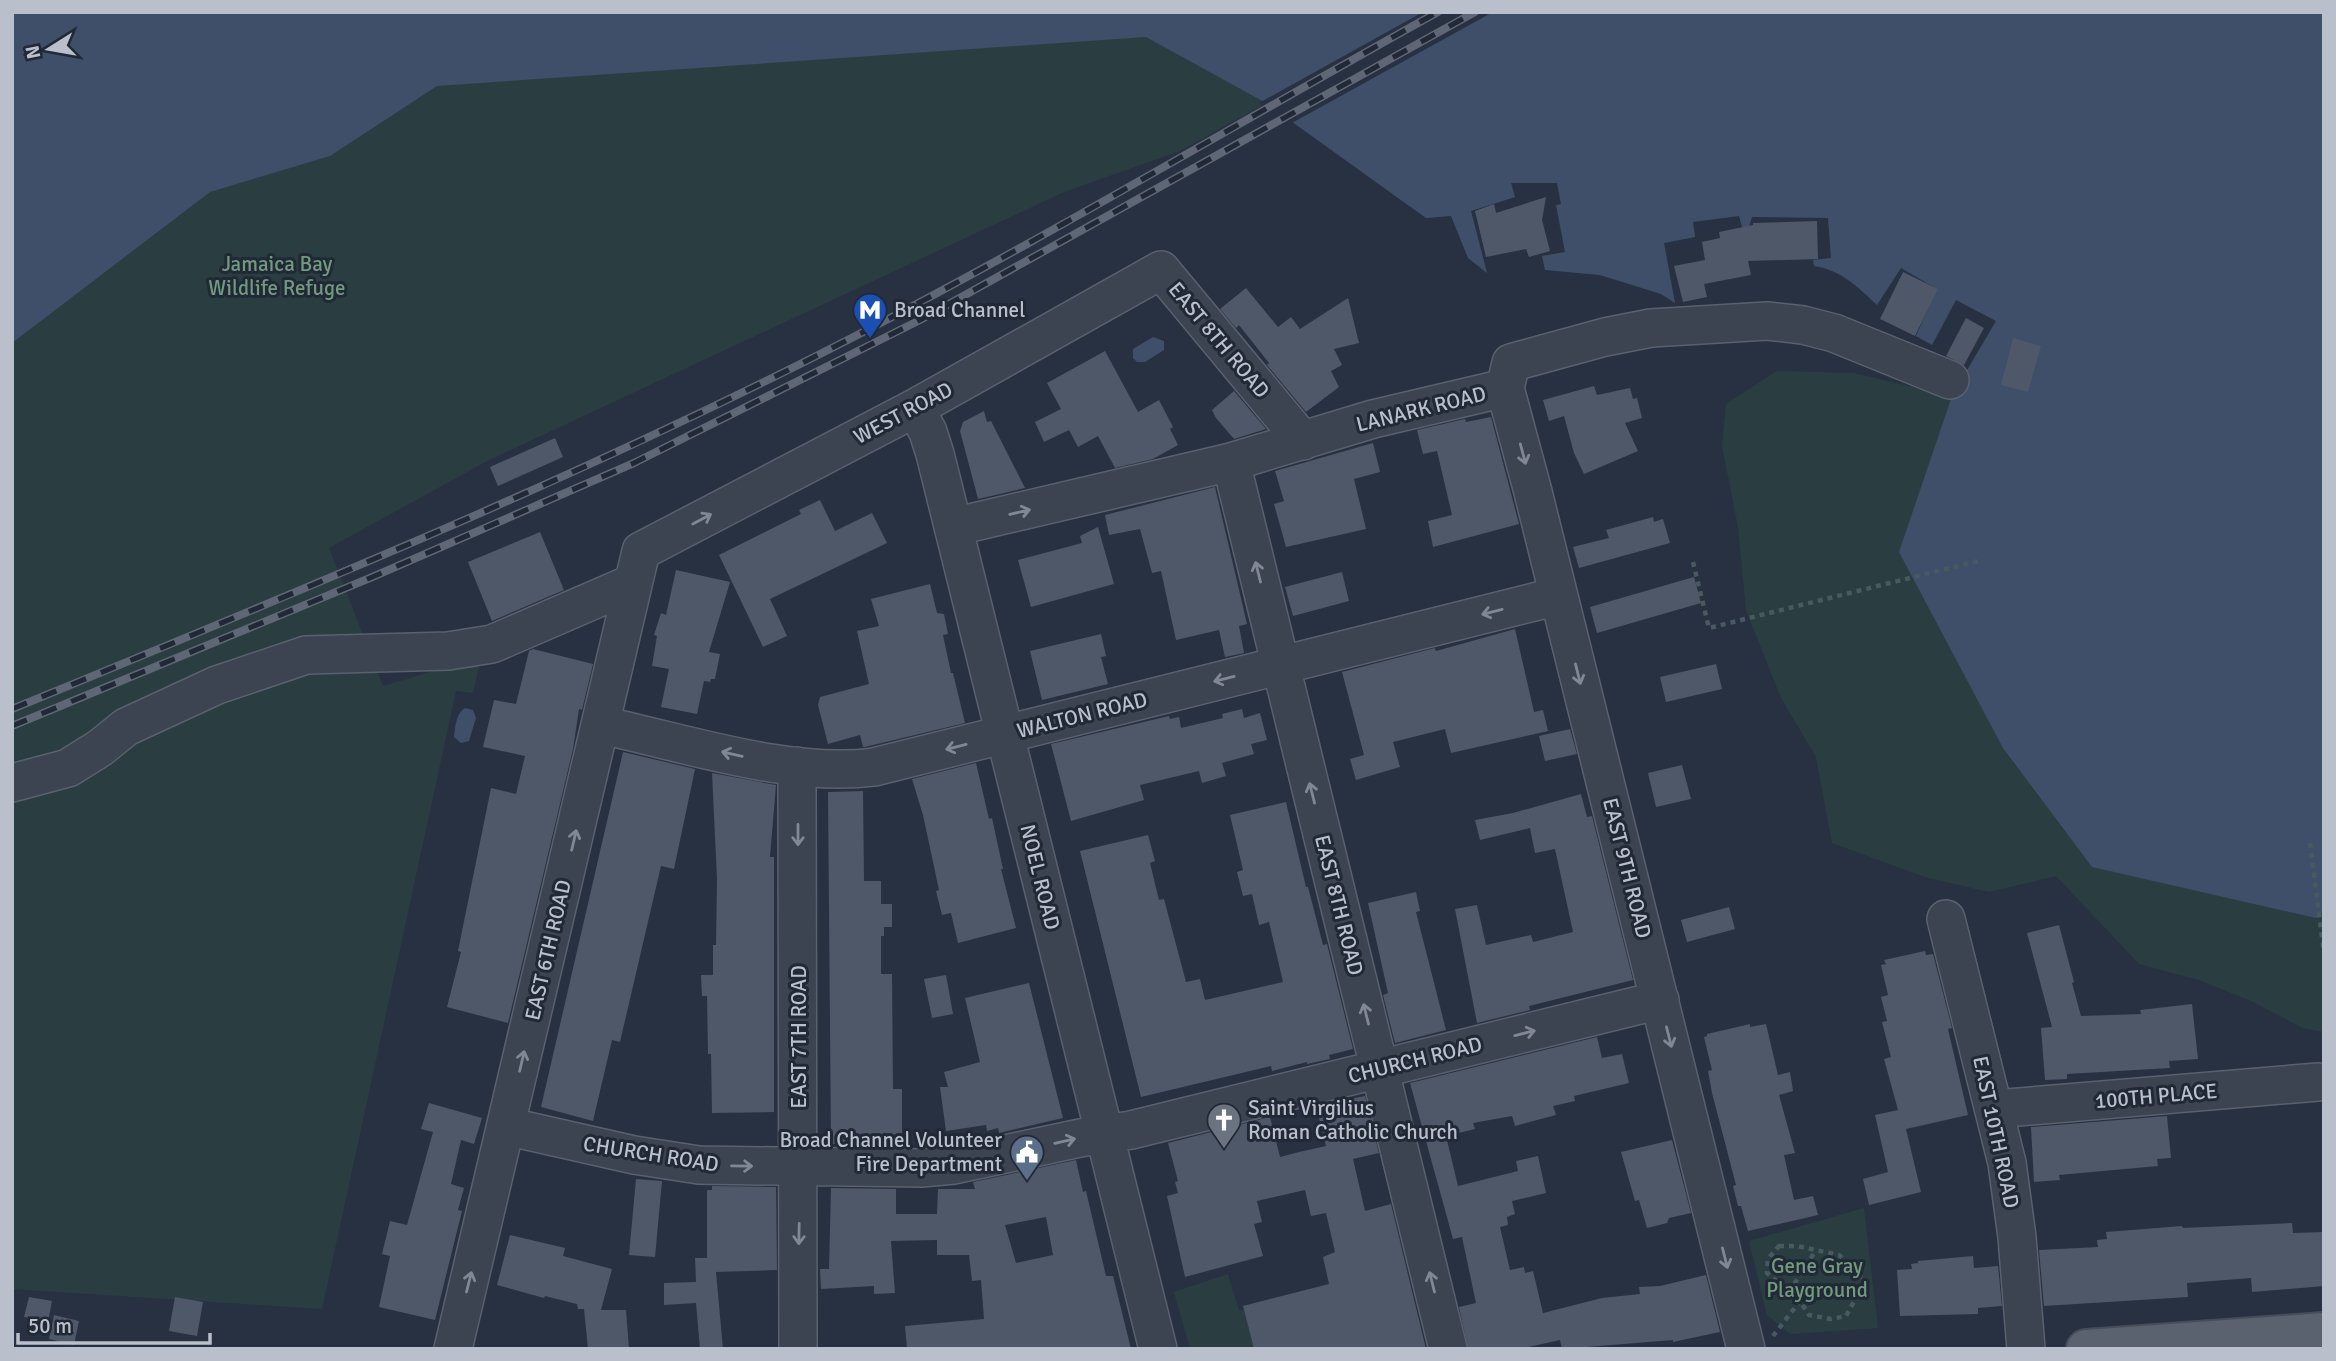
<svg xmlns="http://www.w3.org/2000/svg" width="2336" height="1361" viewBox="0 0 2336 1361" font-family="Signika,sans-serif">
<rect width="100%" height="100%" fill="#283141"/>
<!-- green -->
<path fill="#2a3e42" d="M 12,12 L 2324,12 L 2324,1032 L 2303,1028 L 2251,1001 L 2199,980 L 2139,964 L 2056,876 L 1989,892 L 1925,877 L 1832,843 L 1816,757 L 1781,698 L 1746,610 L 1738,527 L 1722,446 L 1726,404 L 1777,371 L 1854,373 L 1951,396 L 1996,321 L 1956,300 L 1932,345 L 1916,336 L 1937,289 L 1901,268 L 1877,305 C 1858,287 1841,270 1814,266 L 1813,260 L 1831,258 L 1828,218 L 1739,216 L 1693,222 L 1695,237 L 1664,243 L 1675,303 L 1661,294 L 1600,275 L 1545,270 L 1542,256 L 1565,252 L 1556,205 L 1561,204 L 1557,183 L 1511,183 L 1515,197 L 1471,211 L 1487,273 L 1468,258 L 1451,216 L 1426,218 L 1266,103 L 1180,151 L 1064,192 L 487,461 L 329,548 L 383,686 L 481,657 L 473,693 L 456,691 L 322,1309 L 12,1289 Z
M 1864,1208 L 1878,1328 L 1790,1334 L 1767,1315 L 1749,1241 Z
M 1228,1274 L 1239,1311 L 1244,1310 L 1254,1349 L 1190,1349 L 1174,1292 Z"/>
<!-- water -->
<path fill="#3f4e69" d="M 12,12 L 2324,12 L 2324,911 L 2316,918 L 2092,867 L 2003,748 L 1899,552 L 1952,396 L 1996,321 L 1956,300 L 1932,345 L 1916,336 L 1937,289 L 1901,268 L 1877,305 C 1858,287 1841,270 1814,266 L 1813,260 L 1831,258 L 1828,218 L 1752,217 L 1749,227 L 1742,227 L 1739,216 L 1693,222 L 1695,237 L 1664,243 L 1675,303 L 1661,294 L 1600,275 L 1545,270 L 1542,256 L 1565,252 L 1556,205 L 1561,204 L 1557,183 L 1511,183 L 1515,197 L 1471,211 L 1487,273 L 1468,258 L 1451,216 L 1426,218 L 1266,103 L 1146,37 L 437,86 L 330,156 L 210,192 L 12,343 Z
M 1153,337 L 1164,341 L 1164,350 L 1145,362 L 1137,362 L 1133,358 L 1133,349 Z
M 465,708 L 473,710 L 476,718 L 469,741 L 461,743 L 454,737 C 455,727 456,713 465,708 Z"/>
<!-- pier -->
<path fill="#283141" d="M 1423,12 L 1493,12 L 1290,124 L 1259,103 Z"/>
<!-- building -->
<path fill="#4e5869" fill-rule="evenodd" d="M 1546,197 L 1542,220 L 1550,251 L 1529,257 L 1526,249 L 1486,257 L 1475,211 L 1494,204 L 1496,213 Z
M 1817,221 L 1818,259 L 1748,261 L 1751,275 L 1704,284 L 1707,297 L 1683,302 L 1674,266 L 1705,260 L 1702,242 L 1720,238 L 1719,232 L 1753,225 L 1753,223 Z
M 1903,272 L 1938,289 L 1915,336 L 1880,319 Z
M 1246,288 L 1278,327 L 1291,317 L 1300,329 L 1348,298 L 1359,343 L 1334,349 L 1342,365 L 1331,371 L 1339,387 L 1306,412 L 1267,365 L 1269,363 L 1239,325 L 1236,328 L 1220,309 Z
M 1966,318 L 1984,328 L 1964,365 L 1946,356 Z
M 2013,338 L 2041,346 L 2028,392 L 2001,385 Z
M 1105,351 L 1138,412 L 1159,400 L 1173,427 L 1170,429 L 1178,445 L 1153,459 L 1115,468 L 1098,436 L 1078,447 L 1069,430 L 1044,442 L 1035,422 L 1061,409 L 1047,383 Z
M 1594,386 L 1597,395 L 1630,388 L 1633,399 L 1637,398 L 1642,418 L 1625,423 L 1638,451 L 1584,474 L 1574,453 L 1564,416 L 1549,421 L 1543,400 Z
M 1234,391 L 1266,429 L 1234,439 L 1216,418 L 1212,410 Z
M 984,411 L 987,422 L 991,421 L 1025,488 L 978,499 L 960,431 L 963,422 Z
M 1491,417 L 1519,524 L 1433,547 L 1428,521 L 1452,515 L 1437,451 L 1423,454 L 1417,430 L 1465,419 L 1466,422 Z
M 555,438 L 563,457 L 498,486 L 490,467 Z
M 1373,443 L 1380,472 L 1354,479 L 1366,529 L 1286,547 L 1274,504 L 1284,501 L 1275,471 Z
M 1215,487 L 1247,624 L 1239,626 L 1244,653 L 1225,657 L 1219,630 L 1176,640 L 1161,571 L 1152,573 L 1140,529 L 1109,535 L 1105,515 Z
M 820,500 L 835,531 L 872,513 L 887,543 L 770,599 L 787,636 L 763,647 L 719,555 L 801,514 L 799,510 Z
M 1653,517 L 1654,522 L 1663,519 L 1670,543 L 1579,568 L 1573,547 L 1609,538 L 1606,530 Z
M 1098,527 L 1114,584 L 1031,607 L 1018,560 L 1082,543 L 1080,536 Z
M 540,532 L 564,590 L 492,621 L 468,562 Z
M 676,570 L 730,582 L 709,652 L 720,654 L 715,679 L 711,679 L 710,682 L 704,681 L 697,714 L 661,707 L 669,669 L 652,666 L 657,636 L 654,635 L 661,613 L 666,615 Z
M 1342,572 L 1349,601 L 1293,616 L 1285,587 Z
M 1694,577 L 1701,603 L 1597,633 L 1590,607 Z
M 930,584 L 937,613 L 944,614 L 948,634 L 943,635 L 951,673 L 953,673 L 965,723 L 865,747 L 863,747 L 860,735 L 828,744 L 818,705 L 820,697 L 869,684 L 857,631 L 879,626 L 871,599 Z
M 1515,629 L 1534,712 L 1543,710 L 1548,731 L 1451,753 L 1445,729 L 1393,742 L 1400,767 L 1356,780 L 1350,759 L 1364,755 L 1342,672 L 1435,648 L 1436,651 Z
M 1101,634 L 1106,656 L 1101,657 L 1108,684 L 1042,700 L 1030,651 Z
M 533,649 L 593,664 L 582,710 L 579,709 L 573,749 L 508,1023 L 447,1007 L 461,952 L 458,951 L 491,788 L 516,794 L 525,756 L 483,747 L 494,700 L 516,704 L 529,651 Z
M 1716,664 L 1722,689 L 1666,702 L 1660,677 Z
M 1242,709 L 1244,718 L 1260,713 L 1267,740 L 1251,744 L 1254,754 L 1222,763 L 1226,776 L 1202,783 L 1199,771 L 1140,785 L 1144,800 L 1071,821 L 1051,744 L 1169,716 L 1170,719 L 1179,717 L 1181,728 L 1223,718 L 1222,714 Z
M 1570,729 L 1577,754 L 1545,761 L 1539,736 Z
M 623,752 L 695,769 L 674,869 L 661,866 L 620,1042 L 612,1040 L 593,1121 L 541,1107 Z
M 976,763 L 989,819 L 992,818 L 1003,869 L 1001,869 L 1016,928 L 958,943 L 951,913 L 942,915 L 936,891 L 939,890 L 923,815 L 912,779 Z
M 1682,765 L 1691,799 L 1656,807 L 1648,773 Z
M 712,773 L 776,785 L 770,857 L 774,857 L 774,1112 L 712,1113 L 711,1054 L 708,1054 L 707,996 L 702,996 L 701,975 L 713,975 L 713,945 L 716,945 L 717,879 Z
M 863,791 L 864,881 L 881,881 L 881,904 L 892,904 L 892,927 L 884,927 L 884,936 L 881,936 L 881,974 L 892,974 L 893,1089 L 902,1089 L 902,1142 L 890,1142 L 890,1144 L 831,1144 L 828,792 Z
M 1581,794 L 1587,817 L 1592,816 L 1633,980 L 1529,1006 L 1530,1010 L 1477,1023 L 1455,909 L 1477,905 L 1486,945 L 1531,935 L 1533,942 L 1573,932 L 1555,849 L 1535,853 L 1530,828 L 1480,840 L 1475,820 L 1513,813 Z
M 1286,802 L 1306,887 L 1308,887 L 1323,945 L 1327,944 L 1353,1049 L 1329,1055 L 1330,1059 L 1307,1064 L 1307,1062 L 1272,1071 L 1271,1066 L 1141,1097 L 1080,851 L 1148,835 L 1155,861 L 1150,863 L 1159,900 L 1164,899 L 1186,982 L 1200,979 L 1205,1000 L 1283,982 L 1269,922 L 1259,925 L 1252,894 L 1243,896 L 1237,872 L 1243,870 L 1230,815 Z
M 1416,892 L 1420,911 L 1416,912 L 1446,1030 L 1395,1043 L 1383,995 L 1388,993 L 1368,903 Z
M 1729,907 L 1735,929 L 1687,942 L 1681,920 Z
M 2059,925 L 2074,982 L 2072,983 L 2081,1016 L 2141,1014 L 2140,1010 L 2192,1004 L 2198,1059 L 2169,1061 L 2170,1068 L 2067,1074 L 2067,1079 L 2045,1080 L 2041,1028 L 2052,1027 L 2027,933 Z
M 1925,951 L 1926,955 L 1933,954 L 1952,1028 L 1948,1029 L 1968,1115 L 1906,1129 L 1921,1192 L 1869,1205 L 1863,1179 L 1888,1172 L 1875,1115 L 1898,1110 L 1884,1059 L 1891,1057 L 1882,1022 L 1887,1021 L 1881,997 L 1888,995 L 1881,965 L 1886,964 L 1884,960 Z
M 946,975 L 953,1014 L 932,1018 L 924,979 Z
M 1029,983 L 1063,1118 L 999,1133 L 998,1128 L 987,1131 L 986,1125 L 946,1131 L 940,1087 L 948,1087 L 944,1072 L 980,1062 L 965,998 Z
M 1750,1024 L 1750,1027 L 1766,1024 L 1778,1075 L 1790,1072 L 1793,1091 L 1779,1095 L 1795,1153 L 1784,1155 L 1794,1200 L 1813,1196 L 1818,1215 L 1748,1231 L 1741,1206 L 1738,1206 L 1733,1186 L 1736,1185 L 1712,1093 L 1708,1071 L 1712,1070 L 1704,1037 L 1707,1036 L 1707,1034 Z
M 1597,1037 L 1602,1058 L 1622,1054 L 1629,1083 L 1574,1096 L 1575,1101 L 1553,1106 L 1556,1115 L 1515,1126 L 1512,1116 L 1473,1123 L 1475,1129 L 1446,1136 L 1458,1186 L 1518,1171 L 1516,1161 L 1538,1156 L 1546,1193 L 1512,1201 L 1515,1214 L 1507,1217 L 1508,1225 L 1500,1227 L 1510,1270 L 1524,1267 L 1525,1273 L 1533,1271 L 1543,1313 L 1602,1298 L 1640,1294 L 1639,1287 L 1660,1286 L 1706,1275 L 1720,1332 L 1673,1342 L 1673,1340 L 1562,1349 L 1560,1340 L 1520,1349 L 1468,1349 L 1459,1307 L 1476,1303 L 1462,1237 L 1453,1239 L 1410,1083 Z
M 1365,1096 L 1379,1153 L 1353,1159 L 1365,1211 L 1391,1204 L 1426,1349 L 1254,1349 L 1243,1306 L 1329,1284 L 1323,1257 L 1335,1252 L 1326,1213 L 1311,1216 L 1305,1190 L 1257,1201 L 1262,1222 L 1254,1224 L 1263,1256 L 1185,1277 L 1167,1196 L 1178,1193 L 1175,1182 L 1178,1181 L 1168,1143 L 1270,1117 L 1280,1157 L 1299,1152 L 1326,1146 L 1316,1106 Z
M 429,1103 L 482,1118 L 474,1144 L 461,1140 L 451,1184 L 464,1188 L 458,1210 L 462,1211 L 435,1320 L 379,1307 L 390,1256 L 382,1254 L 390,1221 L 407,1225 L 433,1132 L 421,1129 Z
M 2167,1116 L 2171,1158 L 2157,1159 L 2158,1166 L 2059,1175 L 2060,1180 L 2034,1182 L 2031,1127 Z
M 1672,1140 L 1691,1213 L 1669,1218 L 1667,1223 L 1647,1228 L 1639,1200 L 1635,1201 L 1621,1152 Z
M 1076,1160 L 1083,1192 L 1086,1191 L 1106,1276 L 1113,1276 L 1131,1349 L 907,1349 L 905,1326 L 984,1319 L 981,1280 L 972,1281 L 969,1255 L 937,1255 L 937,1240 L 891,1241 L 895,1293 L 874,1294 L 874,1286 L 821,1289 L 820,1269 L 829,1269 L 831,1188 L 896,1189 L 896,1214 L 937,1214 L 938,1189 L 975,1189 L 973,1182 ZM 1046,1217 L 1053,1255 L 1016,1263 L 1005,1225 Z
M 636,1179 L 662,1181 L 655,1257 L 629,1255 Z
M 712,1186 L 776,1187 L 777,1270 L 716,1272 L 723,1349 L 700,1349 L 696,1303 L 664,1305 L 664,1283 L 696,1282 L 695,1258 L 707,1258 L 707,1190 L 712,1190 Z
M 2292,1223 L 2293,1233 L 2324,1232 L 2324,1286 L 2252,1292 L 2251,1278 L 2187,1283 L 2188,1297 L 2044,1306 L 2039,1250 L 2098,1247 L 2097,1240 L 2107,1239 L 2106,1232 L 2182,1226 L 2183,1228 Z
M 510,1235 L 565,1248 L 563,1256 L 612,1269 L 601,1310 L 626,1310 L 629,1349 L 588,1349 L 584,1309 L 578,1309 L 577,1304 L 545,1296 L 544,1298 L 497,1285 Z
M 1973,1256 L 1974,1268 L 1998,1266 L 2002,1306 L 1978,1308 L 1978,1314 L 1900,1316 L 1897,1270 L 1912,1269 L 1911,1264 L 1918,1263 L 1918,1261 Z
M 29,1297 L 52,1301 L 48,1322 L 24,1317 Z
M 175,1297 L 203,1302 L 197,1336 L 169,1331 Z
M 54,1315 L 79,1321 L 74,1345 L 49,1339 Z"/>
<g fill="none" stroke-linecap="round" stroke-linejoin="round">
<!-- minor casing -->
<g stroke="#5a616e" stroke-width="40">
<path id="minor" d="M 1505,388 L 1533,492 L 1746,1349
M 1505,388 L 1511,363 L 1521,360 L 1605,337 L 1651,328 L 1767,321 L 1803,325 L 1834,333 L 1950,380
M 915,408 L 928,432 L 935,454 L 1158,1349
M 1231,462 L 1448,1349
M 953,527 L 1231,462 L 1373,419 L 1505,388
M 601,725 C 685,743 789,778 874,767 L 1558,596
M 797,766 L 798,1349
M 12,783 L 68,768 L 100,748 L 126,727 L 217,685 L 306,655 L 448,651 L 492,644 L 633,583
M 1946,919 L 2007,1163 L 2017,1237 L 2026,1349
M 1995,1109 L 2318,1082
M 506,1126 L 634,1155 L 699,1165 L 921,1168 L 954,1165 L 1080,1138 L 1131,1130 L 1660,1000
M 453,1349 L 641,551 L 915,408 L 1161,270 L 1303,441"/>
</g>
<!-- major casing -->
<g stroke="#464c5a" stroke-width="42">
<path id="major" d="M 2086,1349 L 2324,1332"/>
</g>
<!-- path -->
<path stroke="#485a5f" stroke-width="4.5" stroke-dasharray="5 5" stroke-linecap="butt" d="M 1693,562 L 1709,628 L 1978,561
M 2310,843 L 2324,953
M 1779,1246 L 1797,1246 L 1839,1255 L 1860,1273 L 1861,1289 L 1846,1316 L 1831,1319 L 1809,1315 L 1800,1301 L 1767,1273 L 1768,1259 Z
M 1789,1292 L 1816,1250
M 1773,1336 L 1800,1301"/>
<!-- minor -->
<use href="#minor" stroke="#3c4351" stroke-width="37"/>
<!-- major -->
<use href="#major" stroke="#5a6270" stroke-width="38"/>
<!-- rail casing -->
<g stroke="#5f6777" stroke-width="8">
<path id="rail" d="M 12,709 C 288,596 564,484 830,349 C 1037,244 1235,124 1438,12
M 12,726 L 370,578 L 634,463 L 920,320 L 1475,12"/>
</g>
<!-- rail -->
<use href="#rail" stroke="#212836" stroke-width="5" stroke-dasharray="16" stroke-linecap="butt"/>
</g>
<!-- one-way arrows -->
<defs><path id="oneway-shaft" d="M-6 0H5M1.5-3L5.5 0L1.5 3" fill="none" stroke-width="1.6" stroke-linecap="round" stroke-linejoin="round" transform="scale(1.75)"/></defs>
<g stroke="#818794">
<use href="#oneway-shaft" transform="translate(1523 454) rotate(75)"/>
<use href="#oneway-shaft" transform="translate(1020 512) rotate(-13)"/>
<use href="#oneway-shaft" transform="translate(702 519) rotate(-28)"/>
<use href="#oneway-shaft" transform="translate(1258 572) rotate(-104)"/>
<use href="#oneway-shaft" transform="translate(1492 612) rotate(166)"/>
<use href="#oneway-shaft" transform="translate(1578 674) rotate(76)"/>
<use href="#oneway-shaft" transform="translate(1224 679) rotate(166)"/>
<use href="#oneway-shaft" transform="translate(956 747) rotate(166)"/>
<use href="#oneway-shaft" transform="translate(732 754) rotate(-167)"/>
<use href="#oneway-shaft" transform="translate(1312 793) rotate(-104)"/>
<use href="#oneway-shaft" transform="translate(798 835) rotate(90)"/>
<use href="#oneway-shaft" transform="translate(574 840) rotate(-77)"/>
<use href="#oneway-shaft" transform="translate(1366 1014) rotate(-104)"/>
<use href="#oneway-shaft" transform="translate(1525 1033) rotate(-14)"/>
<use href="#oneway-shaft" transform="translate(1669 1037) rotate(76)"/>
<use href="#oneway-shaft" transform="translate(522 1061) rotate(-77)"/>
<use href="#oneway-shaft" transform="translate(1065 1141) rotate(-13)"/>
<use href="#oneway-shaft" transform="translate(742 1166) rotate(1)"/>
<use href="#oneway-shaft" transform="translate(799 1234) rotate(91)"/>
<use href="#oneway-shaft" transform="translate(1725 1258) rotate(76)"/>
<use href="#oneway-shaft" transform="translate(469 1282) rotate(-76)"/>
<use href="#oneway-shaft" transform="translate(1432 1282) rotate(-104)"/>
</g>
<!-- icons -->
<defs>
<g id="metro-pin" transform="scale(1.75)"><path d="M0 17L-7.5 6A9.5 9.5 0 1 1 7.5 6Z" fill="#1a4fb4" stroke="#212836"/><path d="M-5.5 5V-5H-3L0 0L3-5H5.5V5H3V-.5L0 4L-3-.5V5Z" fill="#fff"/></g>
<g id="church-pin" transform="scale(1.75)"><path d="M0 17L-7.5 6A9.5 9.5 0 1 1 7.5 6Z" fill="#6b7280" stroke="#212836"/><path d="M-1.2-6h2.4v3.5h3.3v2.4h-3.3V6h-2.4V-.1h-3.3v-2.4h3.3Z" fill="#fff"/></g>
<g id="civic-pin" transform="scale(1.75)"><path d="M0 17L-7.5 6A9.5 9.5 0 1 1 7.5 6Z" fill="#5c6f8a" stroke="#212836"/><path d="M-.6-6.5H3V-4.5H.6V-3L4-1V1h2V6H-6V1h2V-1L-.6-3ZM-1.2 2.5V6h2.4V2.5Z" fill="#fff"/></g>
</defs>
<g fill-rule="evenodd">
<use href="#metro-pin" x="870" y="310"/>
<use href="#church-pin" x="1224" y="1120"/>
<use href="#civic-pin" x="1027" y="1152"/>
</g>
<g text-anchor="middle" dominant-baseline="central" stroke-width="6" stroke-linejoin="round" paint-order="stroke">
<!-- park labels -->
<g font-size="21" fill="#729a7e" stroke="#212836">
<text x="277" y="264">Jamaica Bay<tspan x="277" dy="24">Wildlife Refuge</tspan></text>
<text x="1817" y="1266">Gene Gray<tspan x="1817" dy="24">Playground</tspan></text>
</g>
<!-- poi labels -->
<g font-size="21" fill="#b9bfcb" stroke="#212836" text-anchor="start">
<text x="894" y="310">Broad Channel</text>
<text x="1248" y="1108">Saint Virgilius<tspan x="1248" dy="24">Roman Catholic Church</tspan></text>
<text x="1002" y="1140" text-anchor="end">Broad Channel Volunteer<tspan x="1002" dy="24">Fire Department</tspan></text>
</g>
<!-- street labels -->
<g font-size="21" fill="#b9bfcb" stroke="#212836">
<text transform="translate(1219 340) rotate(50)">EAST 8TH ROAD</text>
<text transform="translate(1421 409) rotate(-14)">LANARK ROAD</text>
<text transform="translate(903 413) rotate(-28)">WEST ROAD</text>
<text transform="translate(1082 715) rotate(-14)">WALTON ROAD</text>
<text transform="translate(1627 868) rotate(76)">EAST 9TH ROAD</text>
<text transform="translate(1040 877) rotate(76)">NOEL ROAD</text>
<text transform="translate(1339 905) rotate(76)">EAST 8TH ROAD</text>
<text transform="translate(548 950) rotate(-77)">EAST 6TH ROAD</text>
<text transform="translate(799 1037) rotate(-90)">EAST 7TH ROAD</text>
<text transform="translate(1415 1060) rotate(-14)">CHURCH ROAD</text>
<text transform="translate(2156 1096) rotate(-5)">100TH PLACE</text>
<text transform="translate(1996 1132) rotate(78)">EAST 10TH ROAD</text>
<text transform="translate(651 1154) rotate(9)">CHURCH ROAD</text>
</g>
</g>
<!-- border -->
<rect width="2336" height="1361" fill="none" stroke="#b9bfcb" stroke-width="28"/>
<!-- north arrow -->
<g transform="translate(49 49) rotate(259)" stroke="#212836" stroke-width="5" paint-order="stroke">
<path d="M0-5L12 26L0 18L-12 26Z" fill="#b9bfcb"/>
<text y="-10" font-size="19" font-weight="bold" text-anchor="middle" fill="#b9bfcb">N</text>
</g>
<!-- scale -->
<path d="M18 1333v10h192v-10" fill="none" stroke="#b9bfcb" stroke-width="3.5"/>
<text x="28" y="1333" font-size="21" fill="#b9bfcb" stroke="#212836" stroke-width="5" paint-order="stroke">50 m</text>
</svg>
